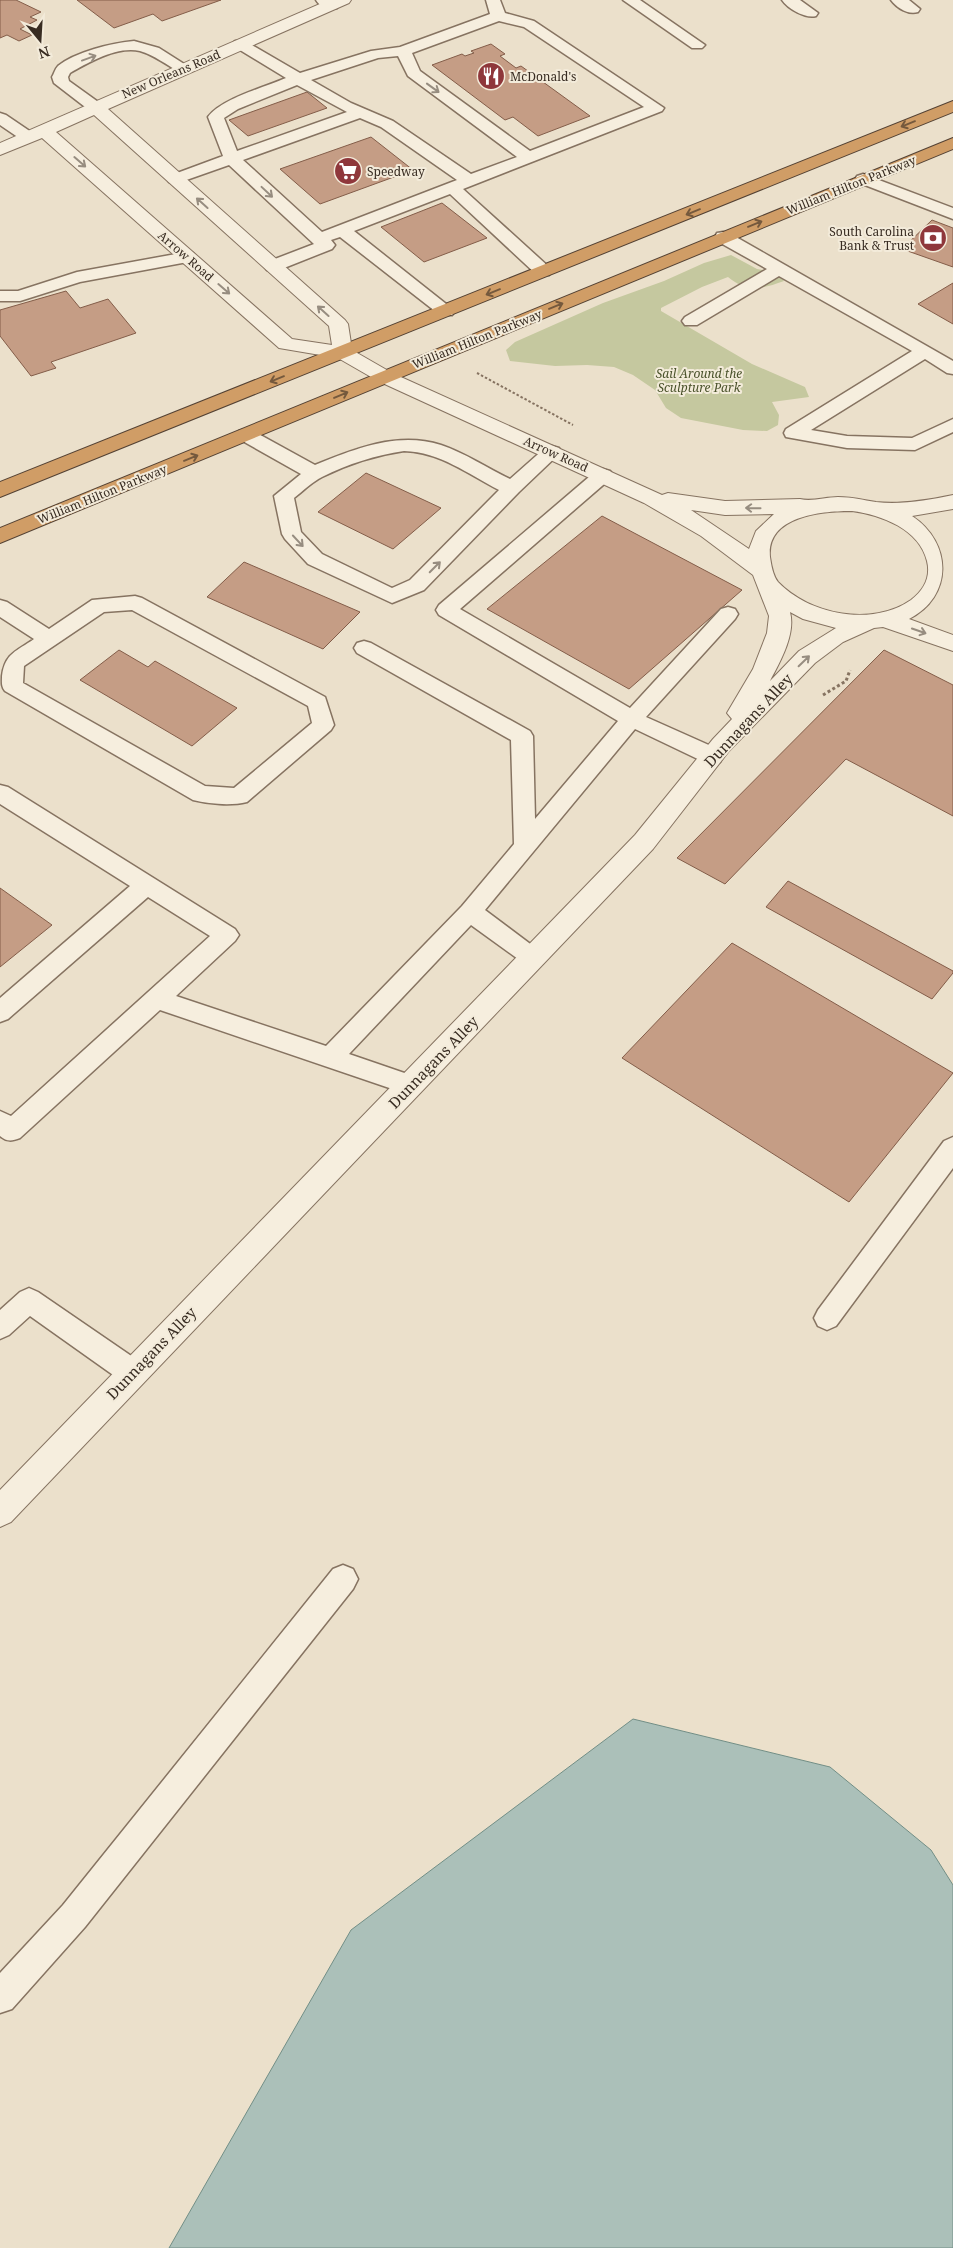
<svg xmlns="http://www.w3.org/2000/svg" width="953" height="2248" viewBox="0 0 953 2248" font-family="'Noto Serif',serif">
<rect width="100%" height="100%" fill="#ebe0cb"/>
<!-- green -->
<path fill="#c5c89f" d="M 731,255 L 757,269 L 778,273 L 784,281 C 762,289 747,293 728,277 L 702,287 L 661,308 L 661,311 L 752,364 L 805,387 L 809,397 L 772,402 L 779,415 L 778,425 L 767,431 L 743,430 L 681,418 L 666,408 L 655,390 L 633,375 L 614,367 L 587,365 L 555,366 L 510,361 L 506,350 L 515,342 L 603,303 L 664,281 L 704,263 Z"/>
<!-- water -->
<path fill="#abc0b9" stroke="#728e86" d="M 633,1719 L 830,1767 L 931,1850 L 953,1885 L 953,2248 L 169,2248 L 351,1930 Z"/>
<!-- building -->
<path fill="#c59d85" stroke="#835d49" d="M 0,0 L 16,0 L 41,12 L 30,17 L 37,20 L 20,29 L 32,35 L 19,41 L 7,35 L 0,38 Z
M 77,0 L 221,0 L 162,21 L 153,14 L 114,28 Z
M 491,44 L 505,54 L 500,56 L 516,68 L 521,66 L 590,116 L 538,136 L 513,117 L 505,120 L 432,65 L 462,54 L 465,56 L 474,53 L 471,51 Z
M 307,92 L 327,108 L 248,136 L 229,120 Z
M 371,137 L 413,170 L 320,204 L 280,169 Z
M 442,203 L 487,238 L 424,262 L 381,227 Z
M 932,220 L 953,228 L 953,267 L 902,249 Z
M 953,283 L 953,324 L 918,304 Z
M 66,291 L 80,308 L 108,299 L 136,333 L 51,362 L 56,368 L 31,376 L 0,336 L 0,310 Z
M 366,473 L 441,508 L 393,549 L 318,512 Z
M 602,516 L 742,590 L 629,689 L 487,609 Z
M 244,562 L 360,612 L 323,649 L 207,597 Z
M 119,650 L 148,667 L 155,661 L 237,708 L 192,746 L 80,680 Z
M 884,650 L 953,685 L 953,816 L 846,759 L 725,884 L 677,858 Z
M 788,881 L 953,971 L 953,973 L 932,999 L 766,907 Z
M 0,888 L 52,925 L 0,967 Z
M 732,943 L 953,1073 L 849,1202 L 622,1058 Z"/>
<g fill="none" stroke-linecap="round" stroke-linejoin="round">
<!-- lane casing -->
<g stroke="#867361" stroke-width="3">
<path id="lane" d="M 316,0 L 334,0 L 339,5 L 337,8 C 329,10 320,7 316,0 Z
M 486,0 L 500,0 L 505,13 L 534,21 L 664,108 L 662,111 L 463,189 L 549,267 L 552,271 L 549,275 L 537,275 L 450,194 L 354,231 L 455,311 L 452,315 L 440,315 L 340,237 L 331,240 L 335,245 L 332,249 L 279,270 L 267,270 L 264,266 L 267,262 L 314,244 L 229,165 L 175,184 L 169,182 L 167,179 L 169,176 L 223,156 L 208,117 C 221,99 265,87 286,78 L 235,47 L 232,44 L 235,41 L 245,41 L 300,73 L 371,51 L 400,47 L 490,14 ZM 499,21 L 524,27 L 644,107 L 530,151 L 420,71 L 412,53 ZM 398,56 L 408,76 L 517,157 L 471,174 L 393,121 L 351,103 L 311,80 L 378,58 ZM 297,85 L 347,112 L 237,151 L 224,118 L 238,109 ZM 360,118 L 381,127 L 457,180 L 322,232 L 243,160 Z
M 623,0 L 640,0 L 705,45 L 702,48 L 692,48 Z
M 782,0 L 800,0 L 818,13 L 816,16 C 806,19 788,9 782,0 Z
M 891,0 L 909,0 L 920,9 L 918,12 C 908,15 897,8 891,0 Z
M 134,41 L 159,48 L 192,69 L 189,72 L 179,72 C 167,65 154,55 140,51 C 117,46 89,62 70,73 L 68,77 L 69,81 L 101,104 L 103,107 L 101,110 L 89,110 L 54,83 L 52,77 C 54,74 55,69 58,66 C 75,52 112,43 134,41 Z
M 0,113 L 6,115 L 34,134 L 36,137 L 34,140 L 22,140 L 0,125 Z
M 863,174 L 953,208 L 953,219 L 857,182 L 855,179 L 857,176 Z
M 723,232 L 729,233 L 953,361 L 953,374 L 947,373 L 925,359 L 811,430 L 847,436 L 912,438 L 953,419 L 953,432 L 915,450 L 847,448 L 786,437 L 784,433 L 786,429 L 912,351 L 779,276 L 697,325 L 685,325 L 682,321 L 685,317 L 767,269 L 717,241 L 715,237 L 717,233 Z
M 187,252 L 193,253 L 196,257 L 193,261 L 80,282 L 20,301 L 0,301 L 0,291 L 18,291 L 77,272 Z
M 246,429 L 253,431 L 315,465 C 354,449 398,431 441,445 C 465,453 487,468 510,479 L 545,448 L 552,446 L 559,448 L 561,452 L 519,492 L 424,590 L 392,603 L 308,564 L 285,539 L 282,534 L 274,496 L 301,474 L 239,439 L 237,435 L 239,431 ZM 404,451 C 440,452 468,474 499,490 L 410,580 L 392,588 L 322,554 L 301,532 L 294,498 C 303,491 312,482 322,477 C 348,464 376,455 404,451 Z
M 603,469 L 610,471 L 613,475 L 610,479 L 460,609 L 630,708 L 721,609 L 728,607 L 735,609 L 738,614 L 735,619 L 646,717 L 720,750 L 723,756 L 720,762 L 712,764 L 704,762 L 635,729 L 485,910 L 541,952 L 545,958 L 541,964 L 533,967 L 525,964 L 471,925 L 349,1054 L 419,1078 L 422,1085 L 419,1092 L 410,1095 L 160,1010 L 20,1138 C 12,1141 7,1142 0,1136 L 0,1111 L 11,1116 L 210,936 L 148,897 L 8,1019 L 0,1022 L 0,998 L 130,886 L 0,804 L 0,785 L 8,787 L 235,929 L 239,935 L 235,941 L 176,996 L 326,1046 L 462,906 L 514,844 L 511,740 L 357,653 L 354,648 L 357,643 L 364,641 L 371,643 L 530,731 L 533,736 L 535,819 L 618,721 L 439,615 L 436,610 L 439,605 L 596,471 Z
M 135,596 L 142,598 L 325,697 L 334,725 L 331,730 L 247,802 C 231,806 209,804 193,800 L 5,691 C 1,686 2,682 2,676 C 5,653 17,651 34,639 L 0,617 L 0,600 L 7,602 L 49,629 L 92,600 ZM 132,610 L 308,706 L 312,723 L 234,788 L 205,786 L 23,683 L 24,666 L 104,612 Z
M 953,1137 L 953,1168 L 836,1326 L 827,1330 L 818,1326 L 814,1318 L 818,1310 L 944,1141 Z
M 29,1288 L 38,1292 L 143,1364 L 147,1373 L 143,1382 L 133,1385 L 123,1382 L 30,1316 L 9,1335 L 0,1339 L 0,1310 L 20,1292 Z
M 343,1565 L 353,1569 L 358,1579 L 353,1589 L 85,1927 L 12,2009 L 0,2013 L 0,1973 L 63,1905 L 333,1569 Z"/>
</g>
<!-- street casing -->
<g stroke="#867361" stroke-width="2">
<path id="street" d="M 329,0 L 351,0 L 349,3 L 108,109 L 345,320 L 348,324 L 352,350 L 392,373 L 662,495 L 668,493 L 725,501 L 800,499 C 812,502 825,497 838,497 C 852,497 863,500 876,502 C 901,505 929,500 953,495 L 953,509 L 912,516 C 953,543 953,597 909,619 L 953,635 L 953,651 L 883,627 L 874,628 L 843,642 L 815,663 L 729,751 L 653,849 L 11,1522 L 0,1527 L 0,1490 L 635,835 L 713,739 L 732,719 L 727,713 L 753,669 L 767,633 L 769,616 L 753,575 L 701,536 L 644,503 L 378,381 L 338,358 L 279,348 L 42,138 L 0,155 L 0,143 ZM 94,115 L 329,326 L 332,345 L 292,339 L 56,132 ZM 691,510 L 725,515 L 774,514 L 756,531 L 749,549 ZM 852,511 C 882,515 919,529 927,561 C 931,577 924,590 911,600 C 872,627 810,615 778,582 C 773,576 771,564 770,557 C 766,515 824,511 852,511 ZM 790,612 L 803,619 L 836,628 L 799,651 L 770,681 C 780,662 796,634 790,612 Z"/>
</g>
<!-- highway casing -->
<g stroke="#544234" stroke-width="2">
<path id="highway" d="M 953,101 L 953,112 L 0,497 L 0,482 Z
M 953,138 L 953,149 L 0,543 L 0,528 Z"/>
</g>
<!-- path-far1 -->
<path stroke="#867361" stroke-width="2" stroke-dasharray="2.5 2" stroke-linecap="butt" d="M 477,373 L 573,425"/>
<!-- path -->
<path stroke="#867361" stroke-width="3" stroke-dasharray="3 2.5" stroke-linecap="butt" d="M 823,695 L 846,681 L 850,670"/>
<!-- lane -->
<use href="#lane" fill="#f6eede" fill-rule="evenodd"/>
<!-- street -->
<use href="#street" fill="#f6eede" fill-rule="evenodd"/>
<!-- highway -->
<use href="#highway" fill="#d09d66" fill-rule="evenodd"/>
</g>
<!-- one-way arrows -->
<defs><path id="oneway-shaft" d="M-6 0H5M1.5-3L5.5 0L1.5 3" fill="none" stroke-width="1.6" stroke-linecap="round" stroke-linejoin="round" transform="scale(1.25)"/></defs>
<g stroke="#978d80">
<use href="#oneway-shaft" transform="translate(89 58) rotate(-20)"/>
<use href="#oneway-shaft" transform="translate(433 88) rotate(36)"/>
<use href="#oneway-shaft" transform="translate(80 162) rotate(41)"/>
<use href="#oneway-shaft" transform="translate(267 192) rotate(43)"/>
<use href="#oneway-shaft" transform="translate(202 203) rotate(-138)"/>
<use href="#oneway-shaft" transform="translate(224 289) rotate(41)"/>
<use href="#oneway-shaft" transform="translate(323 311) rotate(-138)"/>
<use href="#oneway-shaft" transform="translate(753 508) rotate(-179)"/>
<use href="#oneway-shaft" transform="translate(298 541) rotate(47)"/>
<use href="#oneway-shaft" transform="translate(435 567) rotate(-45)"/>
<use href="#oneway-shaft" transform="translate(919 631) rotate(19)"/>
<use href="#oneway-shaft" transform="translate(804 661) rotate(-44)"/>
</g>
<g stroke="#75593d">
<use href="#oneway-shaft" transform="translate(908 124) rotate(158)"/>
<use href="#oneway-shaft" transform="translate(693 212) rotate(158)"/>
<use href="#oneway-shaft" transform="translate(755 224) rotate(-22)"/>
<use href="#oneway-shaft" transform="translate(493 292) rotate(158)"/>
<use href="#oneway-shaft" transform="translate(556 306) rotate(-22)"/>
<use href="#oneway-shaft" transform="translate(277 379) rotate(158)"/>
<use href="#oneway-shaft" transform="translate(341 395) rotate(-23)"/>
<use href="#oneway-shaft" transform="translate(191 458) rotate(-22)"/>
</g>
<!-- icons -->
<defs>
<g id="restaurant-disc" transform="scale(1.4375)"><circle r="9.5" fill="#8f373b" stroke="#f3ebda"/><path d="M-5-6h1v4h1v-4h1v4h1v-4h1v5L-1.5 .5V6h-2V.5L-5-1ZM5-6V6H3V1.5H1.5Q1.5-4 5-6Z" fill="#fff"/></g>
<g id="supermarket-disc" transform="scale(1.4375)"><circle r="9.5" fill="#8f373b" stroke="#f3ebda"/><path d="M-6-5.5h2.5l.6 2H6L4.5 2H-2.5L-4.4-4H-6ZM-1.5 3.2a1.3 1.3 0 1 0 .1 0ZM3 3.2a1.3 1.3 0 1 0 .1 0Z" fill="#fff"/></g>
<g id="bank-disc" transform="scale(1.4375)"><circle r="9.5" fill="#8f373b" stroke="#f3ebda"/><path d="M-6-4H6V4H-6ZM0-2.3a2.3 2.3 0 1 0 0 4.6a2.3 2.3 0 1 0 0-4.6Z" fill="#fff"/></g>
</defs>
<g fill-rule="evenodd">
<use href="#restaurant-disc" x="491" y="76"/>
<use href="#supermarket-disc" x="348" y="171"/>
<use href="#bank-disc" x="933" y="238"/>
</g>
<g text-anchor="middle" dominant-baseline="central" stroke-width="4" stroke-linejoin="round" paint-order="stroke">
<!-- far-street labels -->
<g font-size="12" fill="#382c22" stroke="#f3ebda">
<text transform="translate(171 74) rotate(-23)">New Orleans Road</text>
<text transform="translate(851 185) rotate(-22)">William Hilton Parkway</text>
<text transform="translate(186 256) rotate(41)">Arrow Road</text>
<text transform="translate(477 339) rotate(-22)">William Hilton Parkway</text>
<text transform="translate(556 454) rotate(24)">Arrow Road</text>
<text transform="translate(102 494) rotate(-22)">William Hilton Parkway</text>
</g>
<!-- far-poi labels -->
<g font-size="12" fill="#382c22" stroke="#f3ebda" text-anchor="start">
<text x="510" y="76">McDonald's</text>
<text x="367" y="171">Speedway</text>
<text x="914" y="231" text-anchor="end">South Carolina<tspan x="914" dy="14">Bank &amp; Trust</tspan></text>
</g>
<!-- far-park labels -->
<g font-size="12" font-style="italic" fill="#4a522b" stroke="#f3ebda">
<text x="699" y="373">Sail Around the<tspan x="699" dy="14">Sculpture Park</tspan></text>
</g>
<!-- street labels -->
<g font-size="15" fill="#382c22" stroke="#f3ebda">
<text transform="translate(748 720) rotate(-47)">Dunnagans Alley</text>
<text transform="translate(433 1062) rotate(-46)">Dunnagans Alley</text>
<text transform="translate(151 1353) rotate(-46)">Dunnagans Alley</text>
</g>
</g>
<!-- north arrow -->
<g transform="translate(40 40) rotate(162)" stroke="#f3ebda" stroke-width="4" paint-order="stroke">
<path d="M0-4L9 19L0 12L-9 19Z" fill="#382c22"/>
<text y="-8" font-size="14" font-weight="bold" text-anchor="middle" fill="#382c22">N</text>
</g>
</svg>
